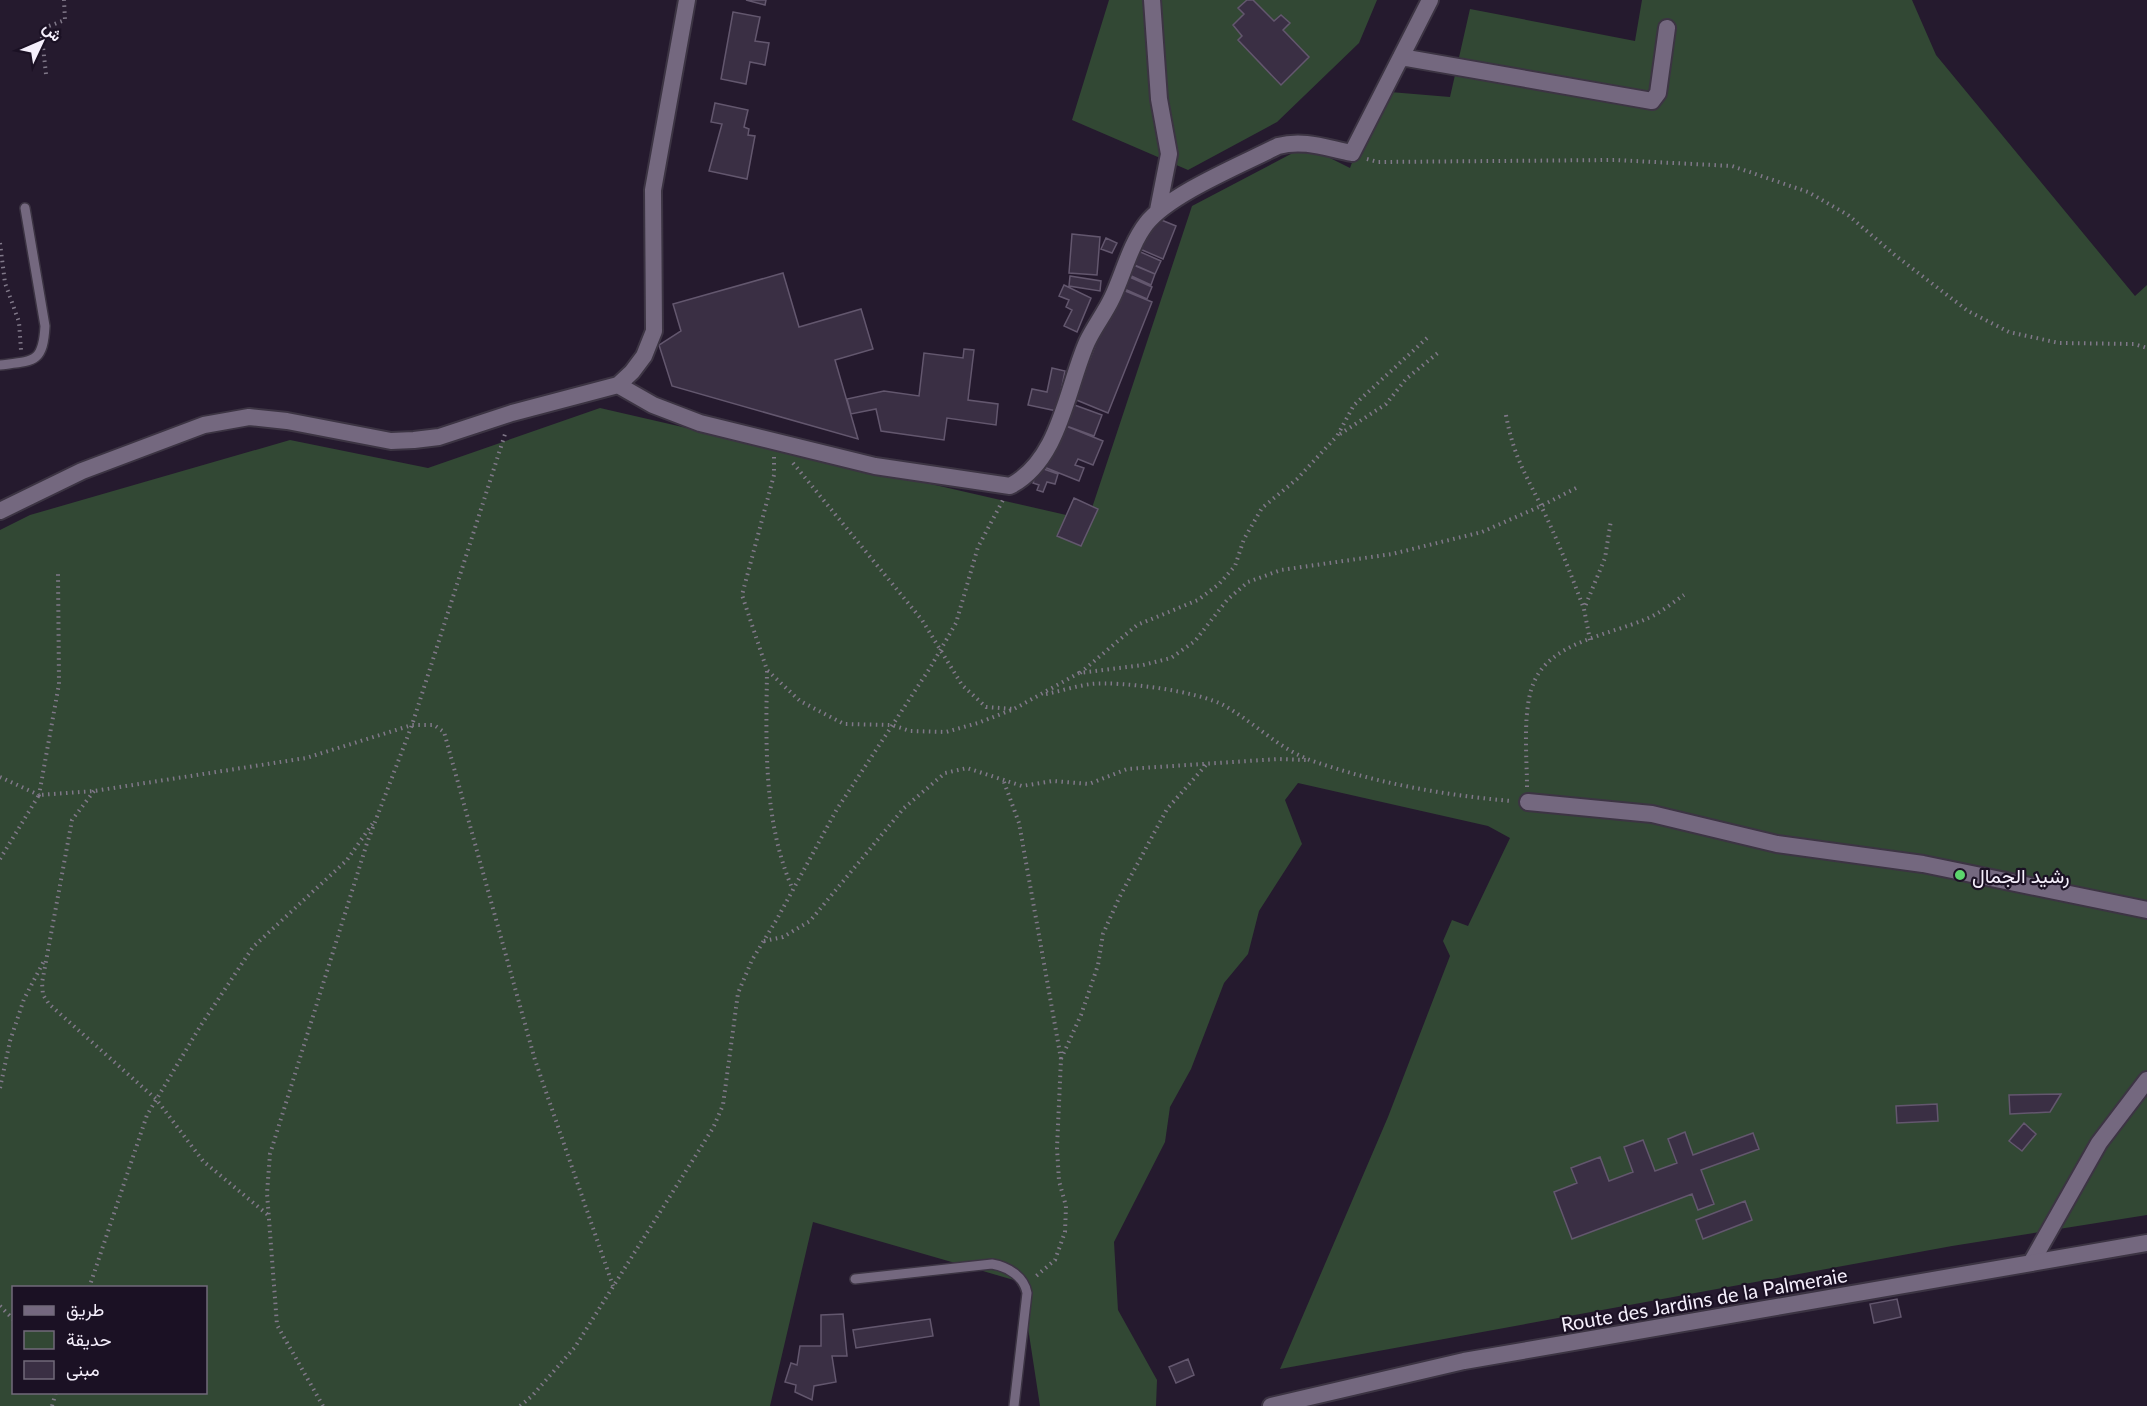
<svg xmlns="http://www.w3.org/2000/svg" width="2147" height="1406" viewBox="0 0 2147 1406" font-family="Lato,Vazirmatn,sans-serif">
<rect width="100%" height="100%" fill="#251a2e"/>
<!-- green -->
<path fill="#324834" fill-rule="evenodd" d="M 1109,0 L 1377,0 L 1359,43 L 1277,122 L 1188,170 L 1072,120 Z
M 1642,0 L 1912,0 L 1936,55 L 2135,296 L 2147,285 L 2147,1215 L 1952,1246 L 1280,1369 L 1388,1117 L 1450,956 L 1443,941 L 1452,920 L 1468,926 L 1510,838 L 1488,826 L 1298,783 L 1285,800 L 1302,844 L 1259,911 L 1248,954 L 1224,983 L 1191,1069 L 1170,1107 L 1165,1142 L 1114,1242 L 1118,1310 L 1157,1380 L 1156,1406 L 1040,1406 L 1021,1282 L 813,1222 L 770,1406 L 0,1406 L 0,530 L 30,515 L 290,440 L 428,468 L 600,408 L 1088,520 L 1192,206 L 1306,146 L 1350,168 L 1378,91 L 1450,97 L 1470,9 L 1635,41 ZM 14,1288 L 206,1288 L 206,1392 L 14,1392 Z"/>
<!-- building -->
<path fill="#3a2f44" stroke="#63576e" stroke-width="1.5" d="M 746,0 L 766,0 L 765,5 Z
M 1247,0 L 1253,0 L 1274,21 L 1281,15 L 1290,23 L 1283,30 L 1309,57 L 1281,85 L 1238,40 L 1242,36 L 1233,25 L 1244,14 L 1238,8 Z
M 733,12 L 760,17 L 755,41 L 769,43 L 765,65 L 750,62 L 746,84 L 721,79 Z
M 715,103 L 748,110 L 744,127 L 749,129 L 748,135 L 755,136 L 747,179 L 709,171 L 722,124 L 711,122 Z
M 1154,217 L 1176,226 L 1163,259 L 1140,249 Z
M 1072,234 L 1100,237 L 1097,275 L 1069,273 Z
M 1106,238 L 1117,243 L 1112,253 L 1101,249 Z
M 1136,250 L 1161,261 L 1155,274 L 1130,263 Z
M 1131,264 L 1155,274 L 1151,285 L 1127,274 Z
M 783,273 L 799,327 L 861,309 L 873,349 L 835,360 L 858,439 L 672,386 L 659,345 L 681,331 L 673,304 Z
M 1125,275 L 1152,287 L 1147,299 L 1120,287 Z
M 1070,276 L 1101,281 L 1100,291 L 1069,286 Z
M 1064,285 L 1091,298 L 1077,332 L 1064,326 L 1072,310 L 1066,307 L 1069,300 L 1059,296 Z
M 1118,288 L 1152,302 L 1108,413 L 1074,399 Z
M 964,349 L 974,350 L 968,400 L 998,404 L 996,425 L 947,418 L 944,440 L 881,431 L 876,409 L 851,414 L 847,399 L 884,391 L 919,396 L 924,353 L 963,358 Z
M 1052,368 L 1065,371 L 1057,411 L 1028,405 L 1032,389 L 1047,392 Z
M 1069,403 L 1102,415 L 1094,436 L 1061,424 Z
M 1061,424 L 1103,441 L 1093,465 L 1078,459 L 1075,465 L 1084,468 L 1079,481 L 1044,467 Z
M 1038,467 L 1058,474 L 1055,484 L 1047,482 L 1043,492 L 1037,490 L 1039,485 L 1033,483 Z
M 1074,498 L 1098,509 L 1081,546 L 1057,536 Z
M 2061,1094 L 2050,1112 L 2010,1114 L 2009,1095 Z
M 1937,1104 L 1938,1121 L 1897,1123 L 1896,1106 Z
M 2024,1123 L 2036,1134 L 2022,1151 L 2009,1141 Z
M 1685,1132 L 1693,1155 L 1753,1133 L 1759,1149 L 1701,1170 L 1714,1204 L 1698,1210 L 1692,1194 L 1572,1239 L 1554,1192 L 1577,1183 L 1571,1168 L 1600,1157 L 1609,1181 L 1633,1172 L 1624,1147 L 1643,1140 L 1655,1171 L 1677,1163 L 1668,1139 Z
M 1745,1201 L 1752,1220 L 1703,1239 L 1696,1220 Z
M 1897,1299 L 1901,1317 L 1874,1323 L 1870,1304 Z
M 843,1314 L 847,1356 L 832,1356 L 836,1382 L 814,1386 L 812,1400 L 795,1392 L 796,1385 L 785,1382 L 791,1363 L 797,1365 L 800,1346 L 821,1346 L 821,1315 Z
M 930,1319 L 933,1336 L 856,1348 L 853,1330 Z
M 1188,1359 L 1194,1375 L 1176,1383 L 1169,1367 Z"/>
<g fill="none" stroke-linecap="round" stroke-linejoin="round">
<!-- service casing -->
<g stroke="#3c3443" stroke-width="12">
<path id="service" d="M 0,365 C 34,361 43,363 45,326 L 25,208
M 855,1279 L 992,1264 C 1009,1267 1024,1277 1027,1293 L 1014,1406"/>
</g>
<!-- minor casing -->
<g stroke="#3c3443" stroke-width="20">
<path id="minor" d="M 1152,0 L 1159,99 L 1169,154 L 1158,210
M 1401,57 L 1652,101 L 1658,93 L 1667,28
M 618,385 L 653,405 L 700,423 L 875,466 L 1010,486 C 1060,460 1066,390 1087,342 C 1094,327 1105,313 1112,298 C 1123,275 1130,245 1146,224 C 1169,194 1243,164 1278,146 C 1304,139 1326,148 1352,153 L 1430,0
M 0,511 L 82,471 L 204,425 L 249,417 L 287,421 L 391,441 L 414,440 L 439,437 L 512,413 L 618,385 L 632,372 L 644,356 L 654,331 L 653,190 L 687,0
M 1528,802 L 1652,814 L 1777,844 L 1923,864 L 2147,910
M 2031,1263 L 2099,1143 L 2147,1080"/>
</g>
<!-- tertiary casing -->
<g stroke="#3c3443" stroke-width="20">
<path id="tertiary" d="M 1271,1406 L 1464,1361 L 2147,1243"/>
</g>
<!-- path -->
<path stroke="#807889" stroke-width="4" stroke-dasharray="1.5 4.5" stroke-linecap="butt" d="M 46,74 L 41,29 L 65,20 L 64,0
M 1367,159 L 1378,162 L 1615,160 L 1732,166 L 1808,192 L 1848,215 L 1896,256 L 1968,311 L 2009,332 L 2059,343 L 2134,344 L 2147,348
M 0,243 L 5,283 L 19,322 L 21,350
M 1427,338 L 1354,405 L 1337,436 L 1386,404 L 1406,379 L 1439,352
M 1506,415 C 1514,459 1527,476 1545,514 C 1560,546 1572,577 1584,609
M 774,457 L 774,475 L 742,595 L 767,670 L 800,701 L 844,724 L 892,725 L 910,731 L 946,732 L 978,723 L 1014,709 L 1079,673 L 1143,665 L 1171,658 L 1195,641 L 1227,600 L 1248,582 L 1281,570 L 1392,554 L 1482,532 L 1541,506 L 1580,486
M 793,463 L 922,620 L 962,685 L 986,707 L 1014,709
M 1590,640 L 1584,609 L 1605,558 L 1611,520
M 767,671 C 766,744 763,822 793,890
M 1080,673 L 1137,625 L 1198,600 L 1219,584 L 1235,566 L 1244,539 L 1262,508 L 1297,479 L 1337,436
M 1046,694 C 1061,691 1076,686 1091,684 C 1121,681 1199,691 1225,706 C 1255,723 1278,748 1310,760 C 1375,783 1443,795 1511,801
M 0,777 L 39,795 L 59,684 L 58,573
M 1004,782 L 1019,823 L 1061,1059 L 1057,1148 L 1059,1181 L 1066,1206 L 1065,1232 L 1055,1260 L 1035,1277
M 1527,787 C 1527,758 1522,709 1534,682 C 1551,642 1609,635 1646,619 C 1659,614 1672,603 1684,595
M 94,791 L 72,820 L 42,983 L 43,995 L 49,1004 L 156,1099 L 203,1161 L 268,1215
M 0,859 L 39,795 L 94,791 L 306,758 L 412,725 L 434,725 L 444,732 L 535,1060 L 613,1286
M 764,941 L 783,937 L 810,921 L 904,808 L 945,773 L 967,768 L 1022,786 L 1053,781 L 1089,784 L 1127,769 L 1278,759 L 1307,760
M 1061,1059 L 1081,1015 L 1098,965 L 1103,934 L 1119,898 L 1167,809 L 1206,765
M 0,1088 L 10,1041 L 24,999 L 45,959
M 89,1288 L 147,1115 L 201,1025 L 253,947 L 347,860 L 373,823
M 0,1306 L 14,1320
M 52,1406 L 56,1392
M 323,1406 L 277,1325 L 267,1193 L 270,1154 L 367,843 L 412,725 L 506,431
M 520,1406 L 532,1396 L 575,1347 L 713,1128 L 723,1105 L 738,993 L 752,960 L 777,919 L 837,809 L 930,668 L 956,623 L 978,547 L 1003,500"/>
<!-- service -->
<use href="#service" stroke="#74687f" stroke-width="9"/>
<!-- minor -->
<use href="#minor" stroke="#74687f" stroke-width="16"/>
<!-- tertiary -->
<use href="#tertiary" stroke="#74687f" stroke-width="16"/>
</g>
<!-- markers -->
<circle fill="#5cd56d" stroke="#1b1124" stroke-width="2" cx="1960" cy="875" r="6"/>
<g text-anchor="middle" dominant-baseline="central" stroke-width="4.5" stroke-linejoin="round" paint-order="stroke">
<!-- poi labels -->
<g font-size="20" fill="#f5effc" stroke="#1b1124" text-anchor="start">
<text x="1972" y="875">رشيد الجمال</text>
</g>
<!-- street labels -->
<g font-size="20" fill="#f5effc" stroke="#1b1124">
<text transform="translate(1704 1299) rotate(-10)">Route des Jardins de la Palmeraie</text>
</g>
</g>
<!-- legend -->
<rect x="12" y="1286" width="195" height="108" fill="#1b1124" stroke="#726a7a" stroke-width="1.5"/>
<rect x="24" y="1306" width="30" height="9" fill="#74687f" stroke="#726a7a" stroke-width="1.5"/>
<text x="66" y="1316" font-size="18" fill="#f5effc">طريق</text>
<rect x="24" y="1331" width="30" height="18" fill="#324834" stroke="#726a7a" stroke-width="1.5"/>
<text x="66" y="1346" font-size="18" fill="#f5effc">حديقة</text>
<rect x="24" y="1361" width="30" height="18" fill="#3a2f44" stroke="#726a7a" stroke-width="1.5"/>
<text x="66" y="1376" font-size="18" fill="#f5effc">مبنى</text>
<!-- north arrow -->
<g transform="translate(42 42) rotate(46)" stroke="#1b1124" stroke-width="4.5" paint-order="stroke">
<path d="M0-4.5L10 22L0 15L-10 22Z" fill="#f5effc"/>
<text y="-9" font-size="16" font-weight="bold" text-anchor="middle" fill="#f5effc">ش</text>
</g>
</svg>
